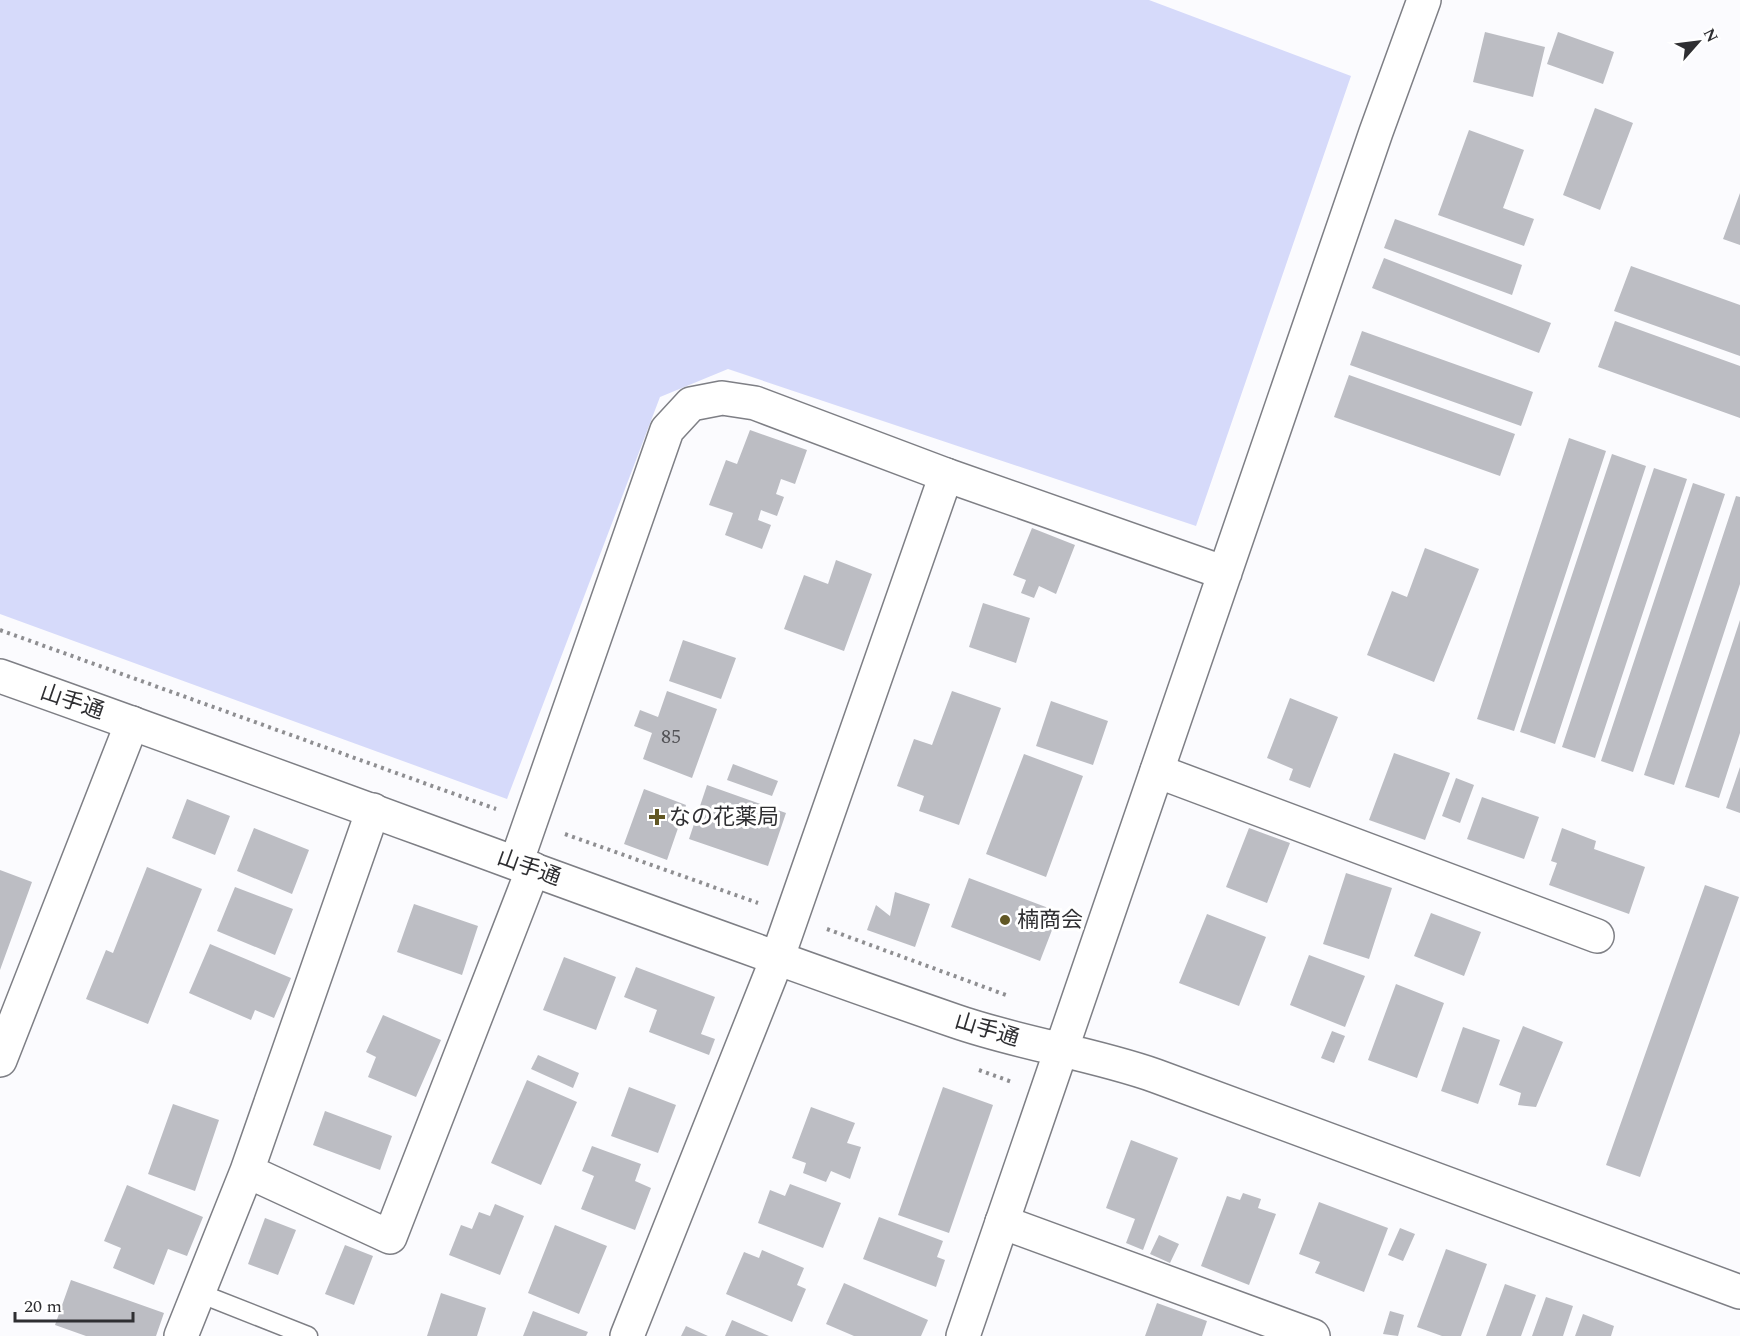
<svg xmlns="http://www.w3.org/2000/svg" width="1740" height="1336" viewBox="0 0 1740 1336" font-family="Spectral,'Noto Sans JP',serif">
<rect width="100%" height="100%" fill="#fbfbfe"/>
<!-- green -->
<path fill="#d6dafa" d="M 0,0 L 1149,0 L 1351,76 L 1196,526 L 728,369 L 660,397 L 507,799 L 0,614 Z"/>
<!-- building -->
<path fill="#bcbdc3" d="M 1485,32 L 1545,47 L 1533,97 L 1473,82 Z
M 1558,32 L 1614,52 L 1603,84 L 1547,64 Z
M 1595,108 L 1633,123 L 1600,210 L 1563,195 Z
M 1469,130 L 1524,150 L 1503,208 L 1534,219 L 1524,246 L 1438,215 Z
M 1740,193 L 1740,245 L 1723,239 Z
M 1395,219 L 1522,265 L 1512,295 L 1384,248 Z
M 1384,258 L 1551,323 L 1539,353 L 1372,288 Z
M 1631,266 L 1740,305 L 1740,356 L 1614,311 Z
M 1615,321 L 1740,366 L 1740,418 L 1598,367 Z
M 1362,331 L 1533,392 L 1521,426 L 1350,365 Z
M 1349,375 L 1515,434 L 1500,476 L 1334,417 Z
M 750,430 L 807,450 L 795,484 L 781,479 L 776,494 L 784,497 L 777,516 L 761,510 L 758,520 L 771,525 L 762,549 L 725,535 L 733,513 L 709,505 L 726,460 L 737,464 Z
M 1569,438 L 1606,451 L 1514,731 L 1477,719 Z
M 1612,454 L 1646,466 L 1555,744 L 1520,732 Z
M 1654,468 L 1687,479 L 1595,758 L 1562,747 Z
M 1693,483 L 1725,494 L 1633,772 L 1601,761 Z
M 1736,496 L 1740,497 L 1740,584 L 1674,785 L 1644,775 Z
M 1032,528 L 1075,545 L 1056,594 L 1039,586 L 1034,598 L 1021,593 L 1026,580 L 1013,575 Z
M 1425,548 L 1479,569 L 1434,682 L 1367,655 L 1392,591 L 1407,597 Z
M 836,560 L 872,574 L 844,651 L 784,629 L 804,575 L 828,584 Z
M 983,603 L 1030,618 L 1016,663 L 969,647 Z
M 1740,620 L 1740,733 L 1719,798 L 1685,787 Z
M 683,640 L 736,658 L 721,699 L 669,681 Z
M 667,691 L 717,709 L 692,778 L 643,759 L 652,733 L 634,726 L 640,710 L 658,717 Z
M 952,691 L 1001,708 L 959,825 L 919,811 L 924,796 L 897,786 L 914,739 L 932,745 Z
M 1290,698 L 1338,717 L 1310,788 L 1289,780 L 1293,769 L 1267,758 Z
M 1051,701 L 1108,721 L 1093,765 L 1036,746 Z
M 1394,753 L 1450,773 L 1425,840 L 1369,820 Z
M 1024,754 L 1083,776 L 1046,877 L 986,854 Z
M 733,764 L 778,781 L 772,796 L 727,780 Z
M 1740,767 L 1740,813 L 1726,808 Z
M 1456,778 L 1474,785 L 1460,823 L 1442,816 Z
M 707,785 L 786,813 L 768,866 L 689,839 Z
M 644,789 L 686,805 L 667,860 L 624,844 Z
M 1482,797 L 1539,817 L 1524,859 L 1467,839 Z
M 187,799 L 230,816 L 215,855 L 172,838 Z
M 254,828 L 309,850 L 292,894 L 237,871 Z
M 1249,828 L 1290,843 L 1267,903 L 1226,887 Z
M 1562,828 L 1596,841 L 1594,849 L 1645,867 L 1629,914 L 1549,885 L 1557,863 L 1551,861 Z
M 147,867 L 202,889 L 148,1024 L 86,999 L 106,950 L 113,953 Z
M 0,870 L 32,882 L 0,970 Z
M 1346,873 L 1392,888 L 1369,959 L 1323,944 Z
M 969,878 L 1059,912 L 1040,961 L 951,927 Z
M 1705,885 L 1739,897 L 1640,1177 L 1606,1165 Z
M 235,887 L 293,909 L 275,955 L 217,931 Z
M 895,892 L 930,904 L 915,947 L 867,930 L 876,905 L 890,916 Z
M 414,904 L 478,926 L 462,975 L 397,952 Z
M 1431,913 L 1481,932 L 1464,976 L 1414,956 Z
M 1207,914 L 1266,937 L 1239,1006 L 1179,983 Z
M 210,944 L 291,978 L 274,1018 L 255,1010 L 251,1020 L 189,993 Z
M 1309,955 L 1365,976 L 1345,1027 L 1290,1005 Z
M 564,957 L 616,977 L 596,1030 L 543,1010 Z
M 636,967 L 715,997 L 701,1034 L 715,1039 L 709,1055 L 649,1032 L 657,1010 L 624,997 Z
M 1396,984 L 1444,1003 L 1417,1078 L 1368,1060 Z
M 383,1015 L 441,1040 L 416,1097 L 368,1077 L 376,1057 L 366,1052 Z
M 1523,1026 L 1563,1042 L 1536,1107 L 1518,1105 L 1521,1093 L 1499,1085 Z
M 1463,1027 L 1500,1040 L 1478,1104 L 1441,1091 Z
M 1332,1031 L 1345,1036 L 1334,1063 L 1321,1058 Z
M 538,1055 L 579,1073 L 573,1088 L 531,1069 Z
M 527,1080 L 577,1102 L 541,1185 L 491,1163 Z
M 629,1087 L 676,1105 L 658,1153 L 611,1136 Z
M 943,1087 L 993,1105 L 949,1233 L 898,1215 Z
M 173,1104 L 219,1120 L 195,1191 L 148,1174 Z
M 811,1107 L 855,1123 L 847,1143 L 861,1147 L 850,1179 L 831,1171 L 826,1182 L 803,1173 L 806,1163 L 792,1158 Z
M 325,1111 L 392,1136 L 380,1170 L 313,1145 Z
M 1131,1140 L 1178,1158 L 1143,1250 L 1126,1243 L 1135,1219 L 1106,1208 Z
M 592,1146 L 641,1164 L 635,1181 L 651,1188 L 635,1230 L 581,1209 L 594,1176 L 582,1171 Z
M 790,1184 L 841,1203 L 823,1248 L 758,1223 L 770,1190 L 785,1196 Z
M 127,1185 L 203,1217 L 187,1256 L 168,1249 L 154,1285 L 113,1268 L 121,1248 L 104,1241 Z
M 1243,1193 L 1261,1199 L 1258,1208 L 1276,1214 L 1249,1285 L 1201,1266 L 1227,1196 L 1240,1200 Z
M 1319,1202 L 1388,1228 L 1364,1292 L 1315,1273 L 1320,1262 L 1299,1254 Z
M 495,1204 L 524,1216 L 500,1275 L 449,1255 L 461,1225 L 472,1229 L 479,1212 L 490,1216 Z
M 879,1217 L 943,1241 L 937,1257 L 945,1260 L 936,1287 L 863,1259 Z
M 265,1218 L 296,1230 L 278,1275 L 248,1264 Z
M 555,1225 L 607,1246 L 579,1314 L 528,1293 Z
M 1400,1228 L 1415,1234 L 1403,1261 L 1388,1255 Z
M 1159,1235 L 1179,1244 L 1170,1263 L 1150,1254 Z
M 345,1245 L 373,1256 L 354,1305 L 325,1294 Z
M 1446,1249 L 1487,1264 L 1461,1336 L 1442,1336 L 1417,1327 Z
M 762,1250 L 804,1268 L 797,1285 L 806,1289 L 792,1322 L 726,1294 L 744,1252 L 759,1258 Z
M 71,1280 L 164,1313 L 156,1336 L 86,1336 L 55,1325 Z
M 844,1283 L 928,1320 L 921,1336 L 854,1336 L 826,1324 Z
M 1505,1284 L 1536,1295 L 1521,1336 L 1486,1336 Z
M 441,1293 L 486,1308 L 477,1336 L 427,1336 Z
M 1546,1297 L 1573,1306 L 1563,1336 L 1532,1336 Z
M 1157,1303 L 1207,1321 L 1202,1336 L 1145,1336 Z
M 533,1311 L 588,1332 L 586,1336 L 523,1336 Z
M 1390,1311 L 1404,1315 L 1398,1336 L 1383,1334 Z
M 1583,1314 L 1614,1326 L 1611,1336 L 1575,1336 Z
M 732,1320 L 769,1336 L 725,1336 Z
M 686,1326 L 708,1336 L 681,1336 Z"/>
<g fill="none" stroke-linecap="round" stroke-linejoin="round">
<!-- service casing -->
<g stroke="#7e7f85" stroke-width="21">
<path id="service" d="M 199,1293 L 308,1336"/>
</g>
<!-- minor casing -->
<g stroke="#7e7f85" stroke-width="36">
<path id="minor" d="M 1157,771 L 1597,936
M 0,1060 L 132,723
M 247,1171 L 390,1237 L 533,869
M 1002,1222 L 1313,1336
M 181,1336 L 247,1171 L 373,810
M 627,1336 L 777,959 L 946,475"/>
</g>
<!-- tertiary casing -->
<g stroke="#7e7f85" stroke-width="36">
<path id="tertiary" d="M 0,676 C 319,789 635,910 955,1021 C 1021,1044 1091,1053 1156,1076 L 1740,1292
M 516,863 L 667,430 L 691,404 L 722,398 L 755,403 L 946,475 L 1225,573
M 963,1336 L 1376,132 L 1424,0"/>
</g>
<!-- path -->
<path stroke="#8e8e91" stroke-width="4" stroke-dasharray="3 4.5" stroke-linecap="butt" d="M 0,630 L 496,809
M 565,834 L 758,903
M 827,929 L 1006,995
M 979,1070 L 1012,1082"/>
<!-- service -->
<use href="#service" stroke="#fff" stroke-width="18"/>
<!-- minor -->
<use href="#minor" stroke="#fff" stroke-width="33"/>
<!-- tertiary -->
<use href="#tertiary" stroke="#fff" stroke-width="33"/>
</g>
<!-- markers -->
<g fill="#615724" stroke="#fff" stroke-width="2">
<path d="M654 808h6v6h6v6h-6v6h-6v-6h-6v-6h6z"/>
<circle cx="1005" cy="920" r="6"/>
</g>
<g text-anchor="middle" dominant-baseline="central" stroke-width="6" stroke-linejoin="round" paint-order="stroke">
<!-- number labels -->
<g font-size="20" fill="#525256">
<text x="671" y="737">85</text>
</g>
<!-- street labels -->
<g font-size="22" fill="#2f2f32" stroke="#fff">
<text transform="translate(72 702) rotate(19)">山手通</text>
<text transform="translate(529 868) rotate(20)">山手通</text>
<text transform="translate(987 1030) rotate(17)">山手通</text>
</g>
<!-- poi labels -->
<g font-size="22" fill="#2f2f32" stroke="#fff" text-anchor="start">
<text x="669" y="817">なの花薬局</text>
<text x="1017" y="920">楠商会</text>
</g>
</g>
<!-- north arrow -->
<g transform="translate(1698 42) rotate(62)" stroke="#ffffff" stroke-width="4.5" paint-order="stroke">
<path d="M0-4.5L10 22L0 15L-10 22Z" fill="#2f2f32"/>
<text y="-9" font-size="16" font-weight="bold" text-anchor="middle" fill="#2f2f32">N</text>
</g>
<!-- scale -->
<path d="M15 1312v9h118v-9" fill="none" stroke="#2f2f32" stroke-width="3"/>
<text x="24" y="1312" font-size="18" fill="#2f2f32" stroke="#ffffff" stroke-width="4.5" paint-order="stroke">20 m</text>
</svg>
